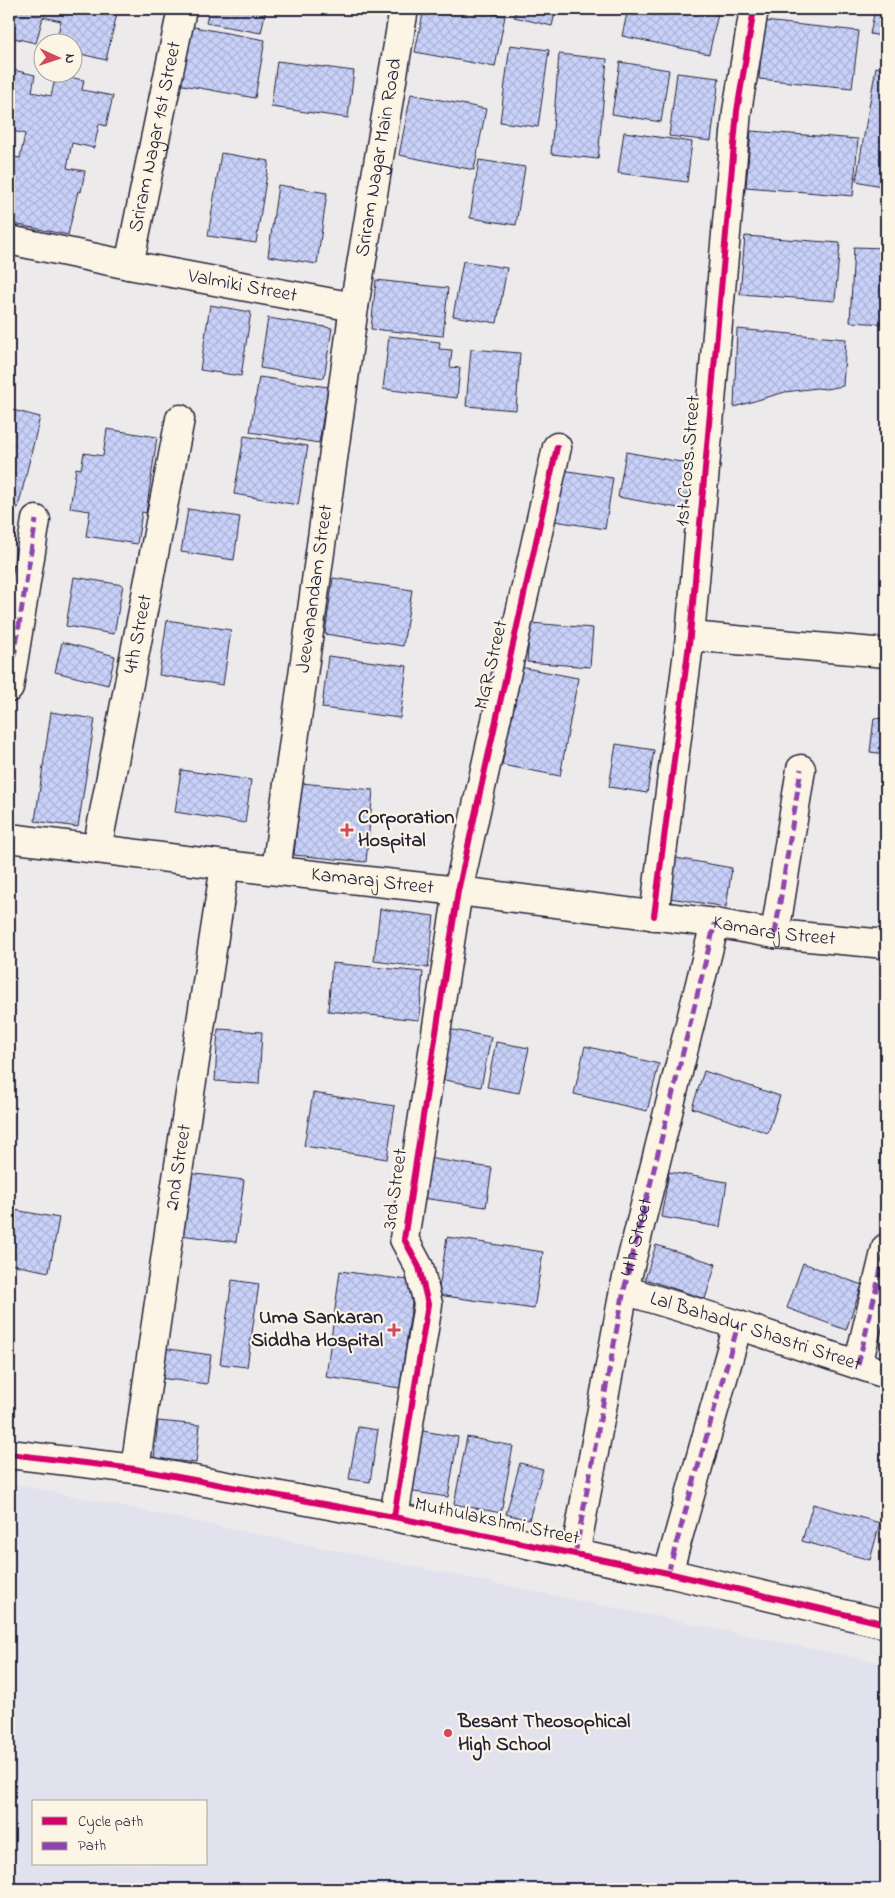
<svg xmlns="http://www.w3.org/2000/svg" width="895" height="1898" viewBox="0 0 895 1898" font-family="'Indie Flower',sans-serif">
<defs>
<pattern id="building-cross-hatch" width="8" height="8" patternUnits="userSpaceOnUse" patternTransform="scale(1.25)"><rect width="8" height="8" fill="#c9d1f9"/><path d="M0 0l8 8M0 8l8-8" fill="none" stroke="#acb3d6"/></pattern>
</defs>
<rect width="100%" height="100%" fill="#edeaeb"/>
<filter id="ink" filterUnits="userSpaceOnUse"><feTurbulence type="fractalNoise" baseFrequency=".02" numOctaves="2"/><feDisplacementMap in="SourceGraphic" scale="10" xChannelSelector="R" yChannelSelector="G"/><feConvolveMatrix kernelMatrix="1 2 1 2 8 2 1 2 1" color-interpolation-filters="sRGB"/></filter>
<g filter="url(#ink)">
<!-- built -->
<path fill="#e2e2ef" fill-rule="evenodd" d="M 9,1483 L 886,1664 L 886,1889 L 9,1889 ZM 34,1802 L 206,1802 L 206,1864 L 34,1864 Z"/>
<!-- building -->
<path fill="url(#building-cross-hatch)" stroke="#22223b" d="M 9,9 L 118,9 L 106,60 L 72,52 L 72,42 L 56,42 L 61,21 L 43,17 L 36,43 L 9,37 Z
M 209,9 L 266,9 L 261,33 L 206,23 Z
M 424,9 L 467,9 L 505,16 L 495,67 L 415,52 Z
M 516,9 L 556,9 L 552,26 L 514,17 Z
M 628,9 L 719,9 L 709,54 L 622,36 Z
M 875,9 L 886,9 L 886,37 L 870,34 Z
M 764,21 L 859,31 L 852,88 L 759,79 Z
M 183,25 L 265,40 L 255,98 L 172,83 Z
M 510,45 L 549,50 L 538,127 L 500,122 Z
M 559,54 L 607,59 L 598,159 L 551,154 Z
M 277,61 L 354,71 L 348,118 L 271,107 Z
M 620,62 L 669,70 L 661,122 L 612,114 Z
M 876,67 L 886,69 L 886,187 L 856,181 Z
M 9,69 L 35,75 L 32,92 L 51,96 L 56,75 L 84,80 L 82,90 L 113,96 L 106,126 L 99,124 L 94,148 L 72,143 L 67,168 L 85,171 L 81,192 L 78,191 L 68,235 L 9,223 L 9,156 L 20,158 L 25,134 L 9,130 Z
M 677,73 L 719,78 L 711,141 L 669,136 Z
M 411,94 L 486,109 L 474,170 L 399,155 Z
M 751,131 L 858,139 L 853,196 L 746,187 Z
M 624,132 L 692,142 L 687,182 L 618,173 Z
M 221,153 L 269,161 L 256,243 L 208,236 Z
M 479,160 L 525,167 L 516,225 L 470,218 Z
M 278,185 L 327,193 L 317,264 L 268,256 Z
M 745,236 L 840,243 L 835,301 L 740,294 Z
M 854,247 L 886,248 L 886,324 L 850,322 Z
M 463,261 L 507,268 L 497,323 L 453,316 Z
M 376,280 L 448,288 L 443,336 L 371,329 Z
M 210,305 L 251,312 L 241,376 L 200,370 Z
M 268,318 L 332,328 L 324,378 L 260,368 Z
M 737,329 L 846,339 L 843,386 L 826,389 L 817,388 L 785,392 L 734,407 Z
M 389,336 L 440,342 L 439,349 L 452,350 L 450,367 L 460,368 L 457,398 L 383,389 Z
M 471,349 L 520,353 L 516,410 L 466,406 Z
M 259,377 L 328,387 L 319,443 L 250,432 Z
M 9,409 L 40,417 L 18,508 L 9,505 Z
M 107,429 L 157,437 L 146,513 L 142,512 L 137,544 L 86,536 L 90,511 L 70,508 L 76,468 L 81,469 L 84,453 L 103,456 Z
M 244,436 L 308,446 L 298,505 L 234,494 Z
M 626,452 L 697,465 L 689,510 L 618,497 Z
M 556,469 L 613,478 L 605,529 L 548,520 Z
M 188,509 L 240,517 L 234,560 L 181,552 Z
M 74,577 L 123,585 L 114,634 L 66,626 Z
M 333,578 L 412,590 L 403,646 L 325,634 Z
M 167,620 L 231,630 L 223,685 L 159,675 Z
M 530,623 L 593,628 L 590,667 L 527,662 Z
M 62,642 L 115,656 L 108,685 L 55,672 Z
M 328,656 L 407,666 L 400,718 L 322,708 Z
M 520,667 L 578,678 L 560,776 L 502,765 Z
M 51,712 L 95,719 L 78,827 L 35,821 Z
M 874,718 L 886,719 L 886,754 L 870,752 Z
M 616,744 L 654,750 L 647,793 L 609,787 Z
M 181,770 L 251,780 L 245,823 L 175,812 Z
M 301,783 L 373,790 L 366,862 L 294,855 Z
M 676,858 L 732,868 L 726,907 L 670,898 Z
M 380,909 L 434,916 L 428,968 L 374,961 Z
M 332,963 L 423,972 L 419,1020 L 328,1011 Z
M 218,1029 L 262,1032 L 259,1084 L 215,1081 Z
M 448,1029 L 491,1037 L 481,1087 L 440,1079 Z
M 496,1042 L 529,1048 L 519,1093 L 487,1087 Z
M 585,1046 L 659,1064 L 647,1111 L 574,1094 Z
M 704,1071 L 780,1096 L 768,1133 L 692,1108 Z
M 313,1093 L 395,1106 L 387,1159 L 304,1146 Z
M 421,1157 L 492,1168 L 486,1207 L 415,1197 Z
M 669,1172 L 727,1182 L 720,1227 L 661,1217 Z
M 188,1173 L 244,1180 L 236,1242 L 180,1235 Z
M 9,1209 L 59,1218 L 49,1272 L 9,1264 Z
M 447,1237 L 543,1252 L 534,1309 L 438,1295 Z
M 656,1245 L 716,1264 L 705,1299 L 645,1279 Z
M 803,1263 L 862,1285 L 846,1330 L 787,1308 Z
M 340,1271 L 415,1281 L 400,1388 L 326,1377 Z
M 232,1280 L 259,1284 L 247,1367 L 220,1364 Z
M 162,1348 L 211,1355 L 207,1384 L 159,1378 Z
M 158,1421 L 200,1425 L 196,1463 L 154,1458 Z
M 358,1427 L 378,1430 L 370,1482 L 349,1479 Z
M 417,1430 L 458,1437 L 448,1497 L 407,1491 Z
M 467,1437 L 513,1446 L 501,1513 L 454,1504 Z
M 520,1463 L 543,1469 L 529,1520 L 506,1514 Z
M 813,1504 L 880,1523 L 870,1560 L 802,1541 Z"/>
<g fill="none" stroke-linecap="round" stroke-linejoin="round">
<!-- minor casing -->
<g stroke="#22223b" stroke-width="31">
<g id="minor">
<path id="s1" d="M 9,240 L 129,265 L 354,307"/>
<path id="s2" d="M 129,265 L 182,9"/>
<path d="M 690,636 L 886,653"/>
<path d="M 9,688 L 36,520"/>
<path id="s3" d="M 9,838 L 225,865 L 458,891 L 715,923 L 775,934 L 886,944"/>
<path id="s4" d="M 97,849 L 180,419"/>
<path id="s5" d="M 276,870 L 354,307 L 404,9"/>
<path d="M 654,916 L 690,636 L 737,111 L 754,9"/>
<path d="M 775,934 L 801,769"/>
<path id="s6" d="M 624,1290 L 738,1325 L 886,1374"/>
<path d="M 858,1365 L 886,1248"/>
<path d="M 9,1454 L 135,1469 L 394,1517 L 668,1573 L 886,1624"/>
<path id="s7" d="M 135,1469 L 174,1198 L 225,865"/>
<path d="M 394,1517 L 428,1304 L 419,1267 L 404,1239 L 458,891 L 557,447"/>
<path id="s8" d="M 575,1555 L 624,1290 L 715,923"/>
<path d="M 668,1573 L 738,1325"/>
</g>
</g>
<!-- minor -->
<use href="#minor" stroke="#fcf5e5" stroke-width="28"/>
<!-- quiet -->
<path stroke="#8e44ad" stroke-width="5" stroke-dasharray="10 5" stroke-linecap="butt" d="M 9,688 L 36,520
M 775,934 L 801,769
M 858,1365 L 886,1248
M 575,1555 L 624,1290 L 715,923
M 668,1573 L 738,1325"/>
<!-- cycleway casing -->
<g stroke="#fcf5e5" stroke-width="9">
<path id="cycleway" d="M 654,916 L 690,636 L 737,111 L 754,9
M 9,1454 L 135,1469 L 394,1517 L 668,1573 L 886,1624
M 394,1517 L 428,1304 L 419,1267 L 404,1239 L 458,891 L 557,447"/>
</g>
<!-- cycleway -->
<use href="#cycleway" stroke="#d6006c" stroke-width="6"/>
</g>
</g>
<!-- markers -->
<g fill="#d1495b" stroke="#fcf5e5" stroke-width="2">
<path d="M344.5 822.5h5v5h5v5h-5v5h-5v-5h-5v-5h5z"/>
<path d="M391.5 1322.5h5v5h5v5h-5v5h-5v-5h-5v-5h5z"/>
<circle cx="448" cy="1733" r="5"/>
</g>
<g text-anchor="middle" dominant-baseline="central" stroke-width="4.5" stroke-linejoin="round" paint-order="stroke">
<!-- street labels -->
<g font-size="20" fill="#22223b" stroke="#fcf5e5">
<text stroke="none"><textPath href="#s2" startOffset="131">Sriram Nagar 1st Street</textPath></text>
<text stroke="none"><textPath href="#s5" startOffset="720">Sriram Nagar Main Road</textPath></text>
<text stroke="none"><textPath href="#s1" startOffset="238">Valmiki Street</textPath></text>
<text transform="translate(689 461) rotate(-85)">1st Cross Street</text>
<text stroke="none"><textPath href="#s5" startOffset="284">Jeevanandam Street</textPath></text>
<text stroke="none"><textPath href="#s4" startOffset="219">4th Street</textPath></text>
<text transform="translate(492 665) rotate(-77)">MGR Street</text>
<text stroke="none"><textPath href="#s3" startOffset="366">Kamaraj Street</textPath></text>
<text stroke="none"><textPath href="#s3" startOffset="771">Kamaraj Street</textPath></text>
<text stroke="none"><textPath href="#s7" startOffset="305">2nd Street</textPath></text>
<text transform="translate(396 1189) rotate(-82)">3rd Street</text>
<text stroke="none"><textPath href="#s8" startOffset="324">4th Street</textPath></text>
<text stroke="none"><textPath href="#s6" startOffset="138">Lal Bahadur Shastri Street</textPath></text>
<text transform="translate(497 1522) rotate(12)">Muthulakshmi Street</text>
</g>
<!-- poi labels -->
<g font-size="20" font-weight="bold" fill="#22223b" stroke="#fcf5e5" text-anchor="start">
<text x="358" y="818">Corporation<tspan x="358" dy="23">Hospital</tspan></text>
<text x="383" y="1318" text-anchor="end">Uma Sankaran<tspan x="383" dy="23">Siddha Hospital</tspan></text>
<text x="458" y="1722">Besant Theosophical<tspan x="458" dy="23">High School</tspan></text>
</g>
</g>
<!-- margin -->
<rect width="895" height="1898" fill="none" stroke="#fcf5e5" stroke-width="30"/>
<rect x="15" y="15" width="865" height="1868" fill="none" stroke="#22223b" stroke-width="2" filter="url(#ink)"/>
<!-- legend -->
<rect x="32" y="1800" width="175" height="65" fill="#fcf5e5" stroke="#a5a1a1"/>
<rect x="42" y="1817" width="25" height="8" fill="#d6006c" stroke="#a5a1a1"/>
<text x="78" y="1826" font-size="15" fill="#22223b">Cycle path</text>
<rect x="42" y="1842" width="25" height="8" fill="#8e44ad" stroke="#a5a1a1"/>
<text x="78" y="1850" font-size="15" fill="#22223b">Path</text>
<!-- north arrow -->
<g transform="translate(58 58) rotate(93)"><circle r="24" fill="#fcf5e5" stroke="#a5a1a1"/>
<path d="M0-4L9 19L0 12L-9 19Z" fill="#d1495b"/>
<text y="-8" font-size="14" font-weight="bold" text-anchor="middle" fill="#22223b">N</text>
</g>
</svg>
